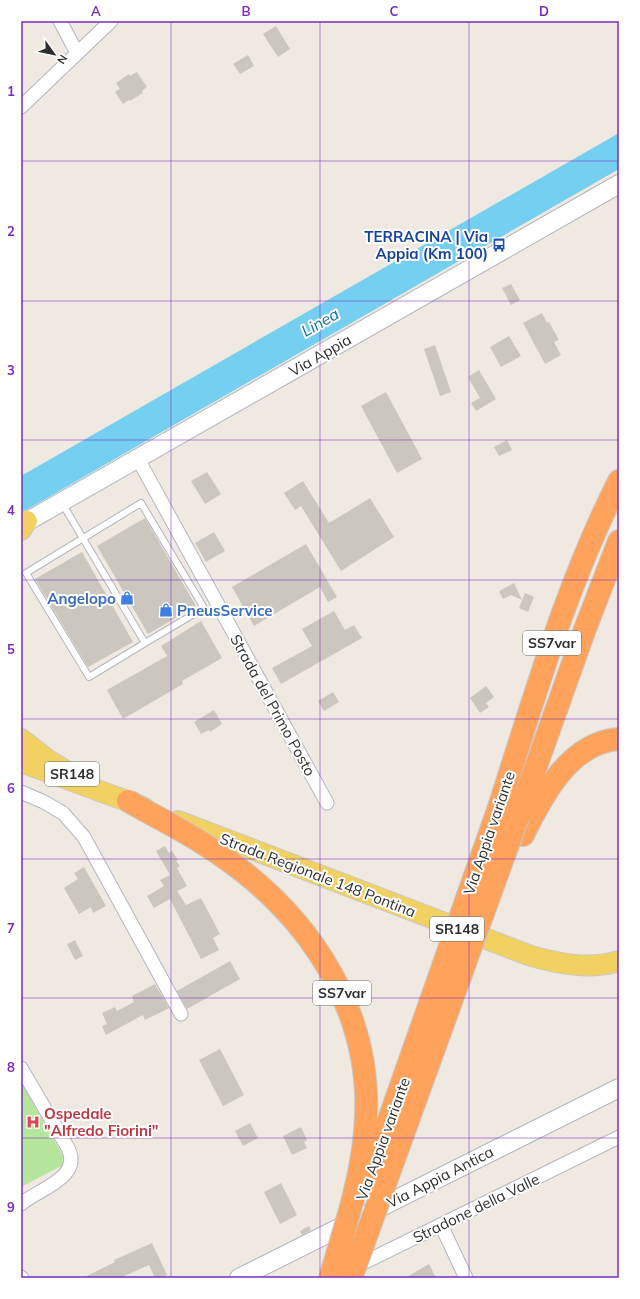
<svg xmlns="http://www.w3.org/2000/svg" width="640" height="1299" viewBox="0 0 640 1299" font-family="Mulish,sans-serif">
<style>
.green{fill:#b6e59e}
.water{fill:#75cff0}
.building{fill:#cbc7bf}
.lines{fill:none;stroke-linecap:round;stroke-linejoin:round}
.lane-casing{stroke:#b4b7c1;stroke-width:8}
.street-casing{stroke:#b4b7c1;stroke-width:15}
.secondary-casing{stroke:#b4b7c1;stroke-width:20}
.primary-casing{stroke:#c9c9c9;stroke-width:22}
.highway-casing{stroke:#c9c9c9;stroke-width:24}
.lane{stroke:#fff;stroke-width:6}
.street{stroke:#fff;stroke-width:13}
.secondary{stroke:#fff;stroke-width:18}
.primary{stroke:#f2d163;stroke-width:20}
.highway{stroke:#ffa35c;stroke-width:22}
.highway-bridge-casing{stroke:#c9c9c9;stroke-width:24;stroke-linecap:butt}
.highway-bridge{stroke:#ffa35c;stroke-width:22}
.grid{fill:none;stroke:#7b2cbf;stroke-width:1;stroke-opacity:0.55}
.labels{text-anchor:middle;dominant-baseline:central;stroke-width:4;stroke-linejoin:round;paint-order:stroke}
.shield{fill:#fff;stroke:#6d6d6d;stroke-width:1}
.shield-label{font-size:14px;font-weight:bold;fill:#2e2e2e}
.transit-label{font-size:15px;font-weight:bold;fill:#164399;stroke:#fff;text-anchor:end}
.street-label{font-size:15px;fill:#2e2e2e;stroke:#fff}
.shop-label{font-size:15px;font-weight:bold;fill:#366cbe;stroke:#fff;text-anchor:end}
.health-label{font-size:15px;font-weight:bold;fill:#be3a42;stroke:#fff;text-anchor:start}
.water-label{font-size:16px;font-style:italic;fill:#0d6fa3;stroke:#fff}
.neatline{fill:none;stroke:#7b2cbf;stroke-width:1.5}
.grid-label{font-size:13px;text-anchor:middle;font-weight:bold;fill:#7b2cbf}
</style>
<rect width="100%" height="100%" fill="#efe9e1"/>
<path class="green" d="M21,1082l46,81 -46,24z"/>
<path class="water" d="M619,133v36l-598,344v-37z"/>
<g class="building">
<path d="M276,26l14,23 -12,8 -15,-23z"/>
<path d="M248,55l6,11 -14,8 -7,-10z"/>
<path d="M137,72l10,15 -5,4 1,2 -13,8 -1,-1 -6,4 -8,-12 5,-3 -4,-6 13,-9 1,2z"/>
<path d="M511,284l9,16 -9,5 -9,-17z"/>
<path d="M542,313l5,10 2,-1 10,18 -5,2 7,13 -16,9 -22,-41z"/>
<path d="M509,336l12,20 -20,11 -11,-20z"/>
<path d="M435,345l16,47 -11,4 -16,-47z"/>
<path d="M479,370l17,29 -20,12 -5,-8 9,-5 -12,-21z"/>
<path d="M386,392l36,67 -25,14 -36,-67z"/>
<path d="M507,440l5,10 -13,6 -5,-9z"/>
<path d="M207,472l14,22 -16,10 -14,-23z"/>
<path d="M303,481l26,42 41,-25 24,39 -53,34 -40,-65 -6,4 -11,-17z"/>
<path d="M145,518l51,88 -48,28 -51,-88z"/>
<path d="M214,532l11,19 -19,11 -11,-19z"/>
<path d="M306,544l31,53 -9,5 -8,-15 -66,39 -22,-39z"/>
<path d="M82,552l51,90 -45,25 -53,-88z"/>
<path d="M514,583l8,17 -11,-5 -8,4 -4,-8z"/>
<path d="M525,593l9,4 -6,15 -9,-4z"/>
<path d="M334,611l11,19 9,-5 8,13 -81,46 -9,-16 40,-22 -10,-17z"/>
<path d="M201,621l21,37 -40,23 1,3 -60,35 -16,-29 60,-34 -6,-10z"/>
<path d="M486,686l8,11 -8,6 3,4 -9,6 -10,-15z"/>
<path d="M333,692l6,10 -15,9 -6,-10z"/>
<path d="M214,710l8,14 -12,8 -1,-2 -8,4 -7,-12z"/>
<path d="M165,846l4,7 3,-2 6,9 -2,1 4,5 -3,2 10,18 -10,5 9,14 15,-7 19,36 -7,4 6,12 -18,9 -31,-60 -16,9 -7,-12 17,-10 -4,-6 10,-5 -14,-24z"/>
<path d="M84,867l22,39 -13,7 -2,-6 -12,7 -15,-26 14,-9 -4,-6z"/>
<path d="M75,940l8,16 -8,4 -8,-16z"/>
<path d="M230,961l10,18 -53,30 -10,-18z"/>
<path d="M155,984l14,24 -24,12 -2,-5 -37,20 -4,-9 5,-2 -5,-11 13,-6 2,4 17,-9 -2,-6z"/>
<path d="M220,1049l24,46 -21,11 -24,-46z"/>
<path d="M250,1123l8,15 -15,8 -8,-15z"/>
<path d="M301,1127l6,13 -3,2 3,6 -15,7 -9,-19z"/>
<path d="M281,1183l16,32 -17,9 -16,-32z"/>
<path d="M309,1226l2,4 -9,5 -2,-4z"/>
<path d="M152,1243l15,32 -8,3h-4l-6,-13 -29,13h-37l32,-16 -1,-2z"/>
<path d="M429,1264l7,14h-31z"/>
</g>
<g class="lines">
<g class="lane-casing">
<path id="lane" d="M62,503l83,140 59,-35 -63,-105 -115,70 63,104 56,-34"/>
</g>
<g class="street-casing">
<g id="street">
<path d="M60,21l17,32"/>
<path d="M21,107l90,-86"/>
<path d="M138,459l189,344"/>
<path d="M21,792l23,10 19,11 21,24 97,177"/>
<path d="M21,1068l47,80c15,30 -30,41 -47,56"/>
<path d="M441,1225l25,53"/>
<path d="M353,1268l266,-131"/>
<path d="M21,1277l1,1"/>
</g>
</g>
<g class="secondary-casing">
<g id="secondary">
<path d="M21,525l598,-341"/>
<path d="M239,1278l380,-190"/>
</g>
</g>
<g class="primary-casing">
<g id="primary">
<path d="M21,530l6,-9"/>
<path d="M21,739l27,21 15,9"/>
<path d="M21,762l122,45"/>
<path d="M178,821l353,135c29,8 59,14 88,5"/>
</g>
</g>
<g class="highway-casing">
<g id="highway">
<path d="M498,810c36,-111 68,-225 121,-329"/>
<path d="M518,817l67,-188 34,-88"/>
<path d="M523,835c19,-39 47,-93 96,-96"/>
</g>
</g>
<use href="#lane" class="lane"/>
<use href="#street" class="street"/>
<use href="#secondary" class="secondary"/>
<use href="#primary" class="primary"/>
<use href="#highway" class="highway"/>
<g class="highway-bridge-casing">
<g id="highway-bridge">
<path d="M128,801c30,17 63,33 91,53 93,63 157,162 146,277 -4,50 -21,99 -35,147"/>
<path d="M368,1179l130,-369"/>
<path d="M351,1278l167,-461"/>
</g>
</g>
<use href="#highway-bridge" class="highway-bridge"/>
</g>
<path class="grid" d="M171,21v1257M320,21v1257M469,21v1257M21,161h598M21,301h598M21,440h598M21,580h598M21,719h598M21,859h598M21,998h598M21,1138h598"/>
<defs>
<g id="bus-bare" transform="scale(1.08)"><path d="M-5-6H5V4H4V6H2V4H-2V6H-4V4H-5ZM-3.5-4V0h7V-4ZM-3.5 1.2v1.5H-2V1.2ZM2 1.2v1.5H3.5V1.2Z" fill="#1a4fb4" stroke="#fff" stroke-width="2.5" paint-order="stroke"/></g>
<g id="shop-bare" transform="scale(1.08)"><path d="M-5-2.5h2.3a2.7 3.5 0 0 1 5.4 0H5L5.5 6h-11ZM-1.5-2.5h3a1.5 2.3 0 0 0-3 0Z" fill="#3f7fe0" stroke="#fff" stroke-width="2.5" paint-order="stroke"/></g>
<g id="hospital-bare" transform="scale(1.08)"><path d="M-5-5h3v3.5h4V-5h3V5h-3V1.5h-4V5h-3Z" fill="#e0444e" stroke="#fff" stroke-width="2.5" paint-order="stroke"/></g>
</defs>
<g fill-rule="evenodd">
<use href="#bus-bare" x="499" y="245"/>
<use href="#shop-bare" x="127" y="598"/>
<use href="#shop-bare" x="166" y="610"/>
<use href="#hospital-bare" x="33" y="1122"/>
</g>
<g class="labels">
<g class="shield">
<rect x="523" y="631" width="58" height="24" rx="3"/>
<rect x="45" y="762" width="54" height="24" rx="3"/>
<rect x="430" y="917" width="54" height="24" rx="3"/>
<rect x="313" y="981" width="58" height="24" rx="3"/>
</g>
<g class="shield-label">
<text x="552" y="643">SS7var</text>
<text x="72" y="774">SR148</text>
<text x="457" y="929">SR148</text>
<text x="342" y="993">SS7var</text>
</g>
<g class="transit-label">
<text x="488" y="236">TERRACINA | Via<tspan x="488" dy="17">Appia (Km 100)</tspan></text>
</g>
<g class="street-label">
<text transform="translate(320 355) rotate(-30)">Via Appia</text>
<text transform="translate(273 705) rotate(61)">Strada del Primo Posto</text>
<text transform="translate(489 833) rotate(-71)">Via Appia variante</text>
<text transform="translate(318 875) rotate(21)">Strada Regionale 148 Pontina</text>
<text transform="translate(383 1139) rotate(-70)">Via Appia variante</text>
<text transform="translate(440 1177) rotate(-27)">Via Appia Antica</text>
<text transform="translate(476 1208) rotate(-26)">Stradone della Valle</text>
</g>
<g class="shop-label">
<text x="116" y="598">Angelopo</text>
<text x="177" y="610" text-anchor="start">PneusService</text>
</g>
<g class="health-label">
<text x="44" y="1113">Ospedale<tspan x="44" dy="17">"Alfredo Fiorini"</tspan></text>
</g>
<g class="water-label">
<text transform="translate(320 322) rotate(-30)">Linea</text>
</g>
</g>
<rect width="640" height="1299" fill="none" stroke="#ffffff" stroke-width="44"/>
<g transform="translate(54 54) rotate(123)" stroke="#ffffff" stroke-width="3" paint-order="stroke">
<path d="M0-3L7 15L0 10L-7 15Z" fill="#2e2e2e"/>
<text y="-6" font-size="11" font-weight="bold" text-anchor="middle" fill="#2e2e2e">N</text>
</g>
<rect x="22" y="22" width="596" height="1255" class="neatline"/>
<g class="grid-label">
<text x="96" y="16">A</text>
<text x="246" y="16">B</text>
<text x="394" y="16">C</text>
<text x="544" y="16">D</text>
<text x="11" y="96">1</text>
<text x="11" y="236">2</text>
<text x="11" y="375">3</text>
<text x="11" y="515">4</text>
<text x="11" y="654">5</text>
<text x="11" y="793">6</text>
<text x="11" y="933">7</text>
<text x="11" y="1072">8</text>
<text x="11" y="1212">9</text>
</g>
</svg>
